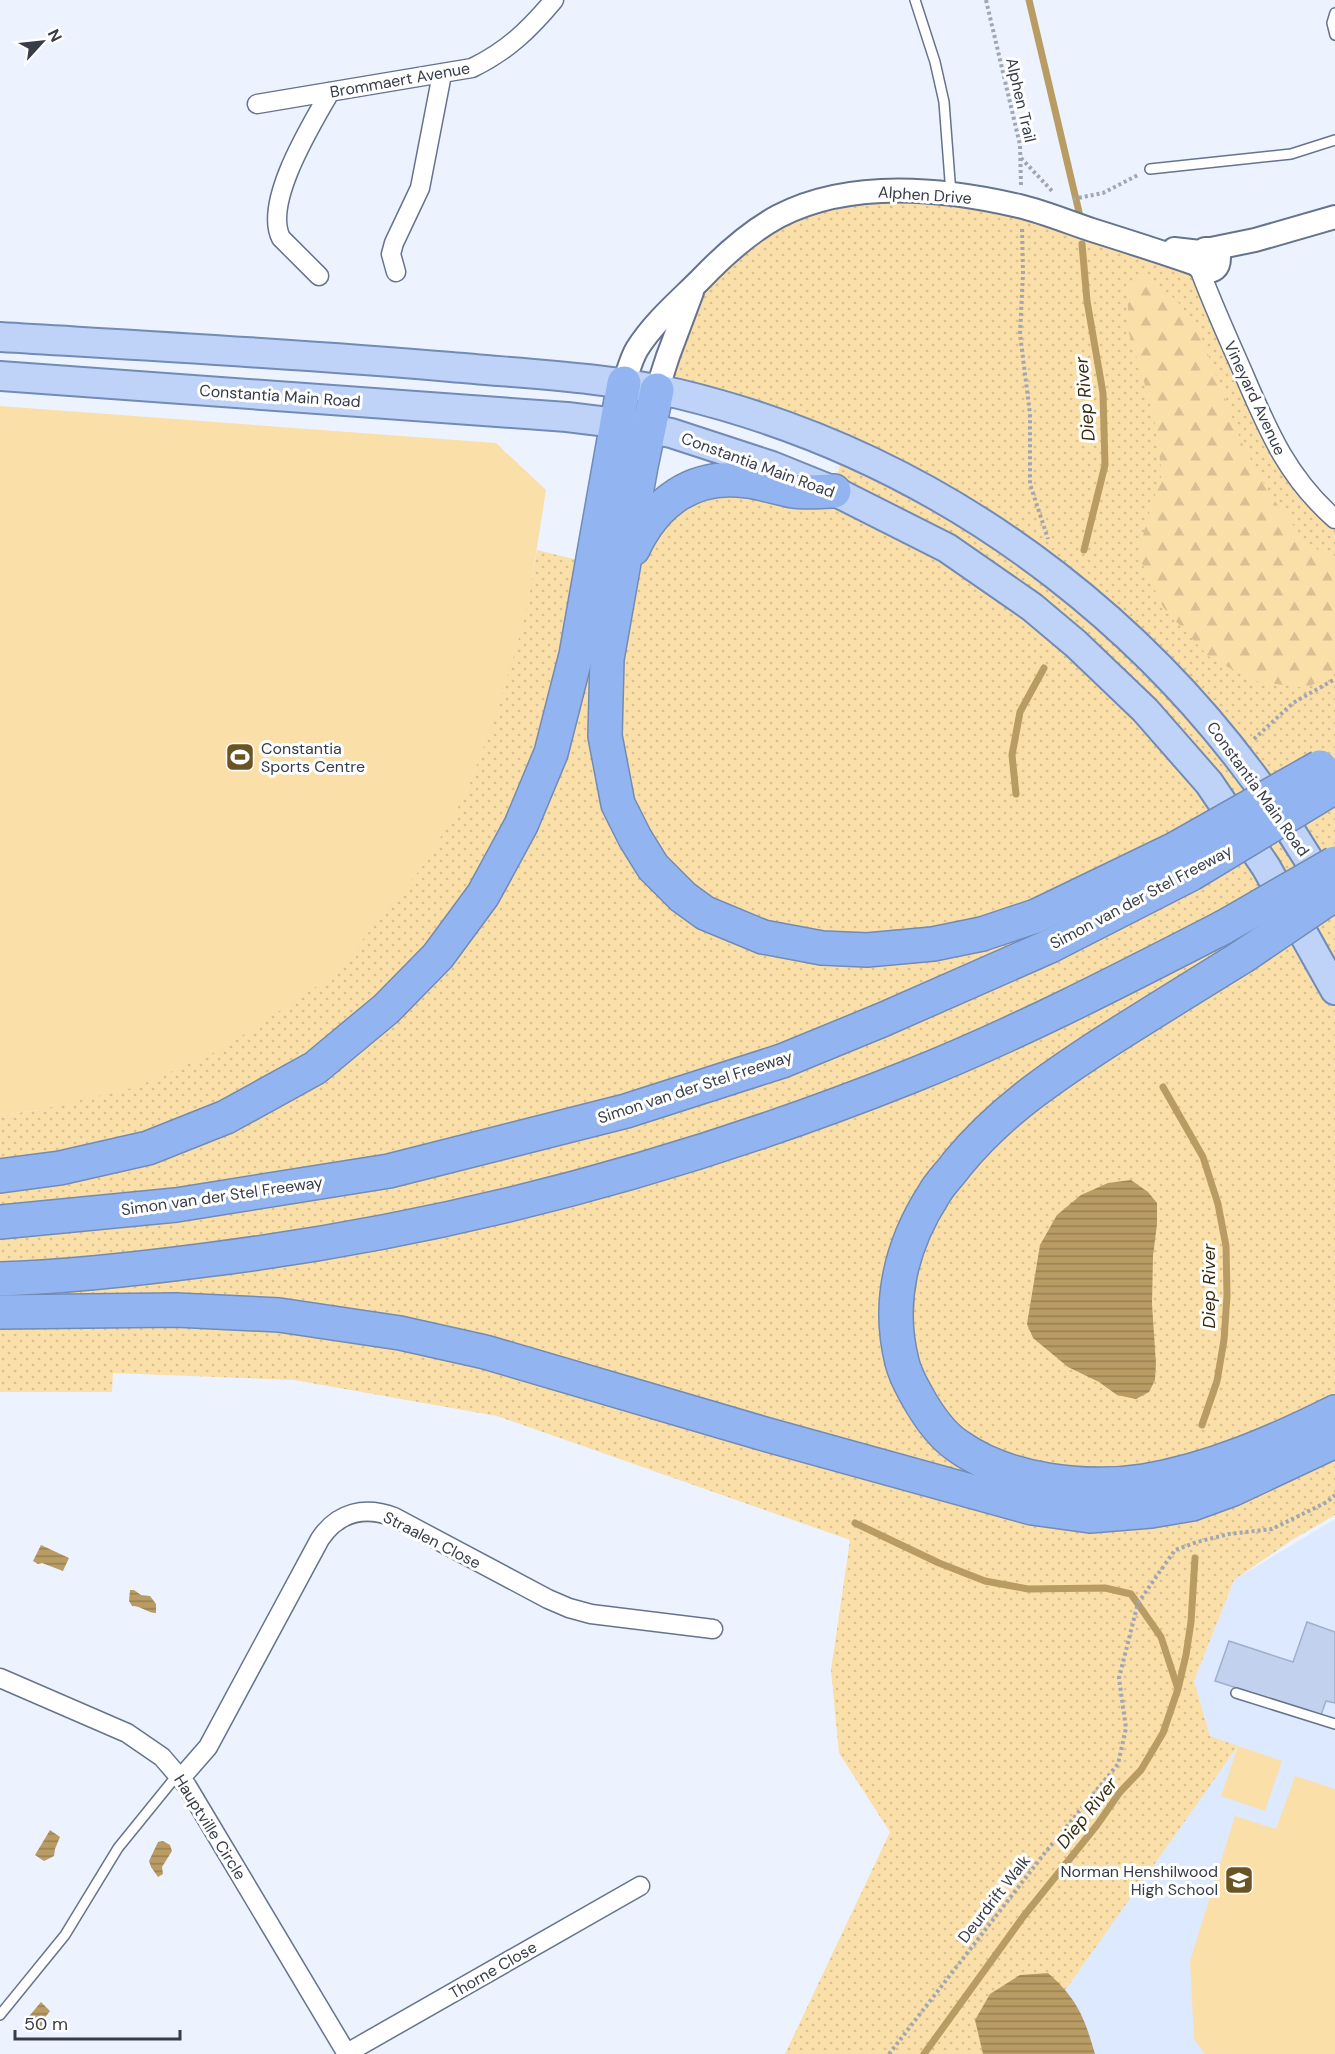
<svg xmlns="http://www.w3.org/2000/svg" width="1335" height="2054" viewBox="0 0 1335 2054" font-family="'DM Sans',sans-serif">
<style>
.built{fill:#dde9ff}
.grass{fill:url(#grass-dots)}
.forest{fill:url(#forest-firs)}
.garden{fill:#fbdfa9}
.water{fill:url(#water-rules)}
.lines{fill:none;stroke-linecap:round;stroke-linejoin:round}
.stream{stroke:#b99c63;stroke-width:7}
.building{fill:#c1d1ee;stroke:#a0afcb;stroke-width:1.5}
.service-casing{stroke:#65738d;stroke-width:12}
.minor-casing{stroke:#65738d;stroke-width:21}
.tertiary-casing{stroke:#65738d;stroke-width:26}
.primary-casing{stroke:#728bb6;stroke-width:32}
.motorway-casing{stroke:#728bb6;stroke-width:36}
.path{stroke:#a0a6b2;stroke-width:4;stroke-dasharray:3 3;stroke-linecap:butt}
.service{stroke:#fff;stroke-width:9}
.minor{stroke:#fff;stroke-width:18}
.tertiary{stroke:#fff;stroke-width:22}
.primary{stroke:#bed3f7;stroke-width:28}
.motorway{stroke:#92b5f2;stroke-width:33}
.motorway-bridge-casing{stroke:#728bb6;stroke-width:36;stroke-linecap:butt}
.motorway-bridge{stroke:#92b5f2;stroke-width:33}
.labels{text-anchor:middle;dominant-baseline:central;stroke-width:6;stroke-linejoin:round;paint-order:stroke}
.street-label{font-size:16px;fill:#363c48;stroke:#fff}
.poi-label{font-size:16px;fill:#363c48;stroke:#fff;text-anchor:start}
.water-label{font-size:18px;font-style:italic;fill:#372a0f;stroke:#fff}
</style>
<defs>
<pattern id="grass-dots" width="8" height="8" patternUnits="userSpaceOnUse" patternTransform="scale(1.5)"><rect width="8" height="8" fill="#fbdfa9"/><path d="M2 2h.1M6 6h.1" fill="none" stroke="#d8c093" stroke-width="1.8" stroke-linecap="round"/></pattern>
<pattern id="forest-firs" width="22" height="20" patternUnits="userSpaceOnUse" patternTransform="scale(1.5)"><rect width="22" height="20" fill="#fbdfa9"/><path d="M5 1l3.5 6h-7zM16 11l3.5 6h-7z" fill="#d8c093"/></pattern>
<pattern id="water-rules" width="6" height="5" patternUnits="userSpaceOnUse" patternTransform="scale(1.5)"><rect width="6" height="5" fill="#b99c63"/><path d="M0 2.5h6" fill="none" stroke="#978054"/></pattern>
</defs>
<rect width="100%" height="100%" fill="#ecf3fe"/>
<path class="built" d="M1335,1519v535h-324l227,-307 -28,-11 -16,-55 40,-101z"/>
<path class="grass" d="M951,194l245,70 70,160 69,95v996l-43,25 -58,40 -40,101 16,55 28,10 -172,243 -55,65h-226l105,-222 -51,-79 -8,-83 19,-130 -353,-124 -203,-36 -181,-7 -1,19h-112v-277l39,-5 427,-317c30,-80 57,-159 71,-243l86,21 48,-73 163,-7 9,-41 -186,-60 38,-105 112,-81z"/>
<path class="forest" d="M1145,273l33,29 23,34 40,105 29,54 37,48 28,17v111l-28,17 -54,-7 -45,-25 -45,-49 -24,-50 6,-31 17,-52 -9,-63 -24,-78 -2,-47z"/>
<g class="garden">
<path d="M0,406l496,37 50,47 -17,108 -13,51 -23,73 -27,71 -39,68 -93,114 -114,75 -84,37 -97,23 -39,5z"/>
<path d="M1238,1746l44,15 -17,50 -44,-15z"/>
<path d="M1295,1776l40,13v265h-130l-11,-15 -4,-78 45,-145 41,13z"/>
</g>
<g class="water">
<path d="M1131,1180l17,12 9,11v21l-4,32 -1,48 4,60 -1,16 -6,12 -13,7 -19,-4 -18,-13 -31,-15 -35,-29 -6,-14 13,-79 17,-30 24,-20 27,-12z"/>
<path d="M41,1545l28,13 -6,13 -21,-8 -4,1 -5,-3z"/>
<path d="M130,1590h4l7,5 9,1 6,8v9c-8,0 -15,-7 -24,-7l-3,-5z"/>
<path d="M50,1830l10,7 -5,12 -1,7 -10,5 -9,-6z"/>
<path d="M163,1841l7,4 2,6 -10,16 1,7 -5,3 -7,-10 -2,-6 9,-19z"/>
<path d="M1048,1973c30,27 36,44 47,81h-112l-8,-34 15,-26 30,-19z"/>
<path d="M41,2002l9,9 -7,9 -2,9 -3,2 -13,-10z"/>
</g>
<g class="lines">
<g class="stream">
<path d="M1029,0l50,212"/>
<path d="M1082,244l5,57 16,92 2,72 -21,85"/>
<path d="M1016,794l-4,-39 8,-43 24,-44"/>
<path d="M1163,1087l40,70 15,47 8,42 1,50 -3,44 -7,41 -15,44"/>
<path d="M855,1523l84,40 46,18 43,8 77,-1 26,6 30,43 16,49"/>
<path d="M924,2054l99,-137 74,-92 23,-33 21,-22 22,-37 15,-44 8,-34 5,-33 4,-64"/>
</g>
</g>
<path class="building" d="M1307,1622l28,10v71l-9,-2 -5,14 -106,-34 14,-40 64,21z"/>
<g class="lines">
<g class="service-casing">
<g id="service">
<path d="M915,0l20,62 9,40 7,92"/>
<path d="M1335,13l-3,10 3,12"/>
<path d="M1150,169l141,-15 44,-14"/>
<path d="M1236,1693l99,31"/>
<path d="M0,2015l65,-80 53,-87 60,-74"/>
</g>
</g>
<g class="minor-casing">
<g id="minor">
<path d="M257,104l215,-36c35,-17 57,-38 82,-68"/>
<path d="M1199,268c13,35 28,68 43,102 25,58 44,106 93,149"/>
<path d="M396,272l-5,-18 3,-11 26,-55 22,-114"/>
<path d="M319,276l-38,-38c-18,-36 31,-114 49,-146"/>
<path d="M0,1678l127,55 35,24 25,29 160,268"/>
<path d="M181,1778l27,-31 112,-208c18,-27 45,-33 74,-22l154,82 21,9 22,6 122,15"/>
<path d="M347,2053l293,-167"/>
</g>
</g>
<g class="tertiary-casing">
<g id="tertiary">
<path d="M1174,249l26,3 5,-3h6l44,-9 80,-23"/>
<path d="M1200,252l-4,5v7l8,7c10,1 15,-3 15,-13l-8,-9"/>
<path d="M624,383c4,-11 7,-24 13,-34 17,-27 42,-48 64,-70 23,-24 48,-47 78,-63 72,-37 163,-28 240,-10 25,6 49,16 73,24 35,11 70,22 104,34"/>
<path d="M657,390l11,-34 24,-64"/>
</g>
</g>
<g class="primary-casing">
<g id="primary">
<path d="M0,337c150,9 301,17 451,30 76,7 154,10 228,27 278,67 510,250 649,499"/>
<path d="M0,376l567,41 49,6 55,10 101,33 62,25 113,57 85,59 44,37 69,66 64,73 57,84 69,123"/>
</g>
</g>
<g class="motorway-casing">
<g id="motorway">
<path d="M657,390l-16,76 -34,193 -2,77 13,68 17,34 18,29 30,30 22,16 58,24 59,11 45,2 66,-6 49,-10 54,-18 139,-67"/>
<path d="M633,549c22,-47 60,-76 114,-68 16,2 30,7 46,10 13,2 28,0 41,0"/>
<path d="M1242,957c-47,29 -94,58 -141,88 -55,36 -102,68 -144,119 -7,10 -17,19 -23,30 -33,51 -47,109 -32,168 3,13 9,23 15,34 10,18 23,38 41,50 49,35 126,44 186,35 66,-11 131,-39 191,-69"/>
<path d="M0,1176l60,-8 88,-20 78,-31 89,-49 71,-59 52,-53 45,-61 38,-70 30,-72 25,-98 48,-272"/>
<path d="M0,1222l176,-17 213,-34 237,-60 156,-50 100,-41 168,-74 141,-72"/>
<path d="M0,1279c69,-2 137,-10 206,-19 241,-30 477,-93 703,-183 108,-43 212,-97 315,-150"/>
<path d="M0,1312l176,-2 103,5 121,18 85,19 276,81 271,75 58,8 61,-5 41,-7 41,-15 102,-48"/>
</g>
</g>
<g class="path">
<path d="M986,0l34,145 1,40"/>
<path d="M1021,158l32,34"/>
<path d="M1073,199l30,-6 35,-18"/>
<path d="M1022,229l1,44 -3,61 10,80v70l18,55"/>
<path d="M1254,739l39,-36 42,-24"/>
<path d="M889,2054l155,-200 74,-90 8,-36 -7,-50 19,-75 37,-53 22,-8 32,-8 43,-5 55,-27 8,-7"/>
</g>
<use href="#service" class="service"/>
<use href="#minor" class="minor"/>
<use href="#tertiary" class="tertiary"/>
<use href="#primary" class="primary"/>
<use href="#motorway" class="motorway"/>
<g class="motorway-bridge-casing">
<g id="motorway-bridge">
<path d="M1175,849l145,-82"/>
<path d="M1191,874l142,-86"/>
<path d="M1224,927l111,-64"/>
<path d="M1242,957l93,-63"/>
</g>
</g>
<use href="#motorway-bridge" class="motorway-bridge"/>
</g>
<defs>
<g id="stadium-square" transform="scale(1.5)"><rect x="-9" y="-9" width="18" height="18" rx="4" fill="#6a5423" stroke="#fff"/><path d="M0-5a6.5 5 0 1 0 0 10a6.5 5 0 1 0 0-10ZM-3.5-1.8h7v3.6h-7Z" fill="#fff"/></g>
<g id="school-square" transform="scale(1.5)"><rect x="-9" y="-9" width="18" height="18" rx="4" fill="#6a5423" stroke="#fff"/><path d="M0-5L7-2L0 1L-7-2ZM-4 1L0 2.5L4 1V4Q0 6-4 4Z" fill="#fff"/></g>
</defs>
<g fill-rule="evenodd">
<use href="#stadium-square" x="240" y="757"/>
<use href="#school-square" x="1239" y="1880"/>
</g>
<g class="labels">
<g class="street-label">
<text transform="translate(400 80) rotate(-10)">Brommaert Avenue</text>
<text transform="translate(1021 100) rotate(77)">Alphen Trail</text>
<text transform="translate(925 195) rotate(4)">Alphen Drive</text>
<text transform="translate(280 396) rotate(4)">Constantia Main Road</text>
<text transform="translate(1255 398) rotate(65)">Vineyard Avenue</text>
<text transform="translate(758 465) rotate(20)">Constantia Main Road</text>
<text transform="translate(1258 789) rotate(54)">Constantia Main Road</text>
<text transform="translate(1141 897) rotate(-28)">Simon van der Stel Freeway</text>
<text transform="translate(695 1087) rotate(-18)">Simon van der Stel Freeway</text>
<text transform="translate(222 1196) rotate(-8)">Simon van der Stel Freeway</text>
<text transform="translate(432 1540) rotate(27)">Straalen Close</text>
<text transform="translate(210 1827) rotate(58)">Hauptville Circle</text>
<text transform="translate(994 1899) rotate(-52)">Deurdrift Walk</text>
<text transform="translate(493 1970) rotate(-30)">Thorne Close</text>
</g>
<g class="poi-label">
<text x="261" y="748">Constantia<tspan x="261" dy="18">Sports Centre</tspan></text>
<text x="1218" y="1871" text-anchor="end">Norman Henshilwood<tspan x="1218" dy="18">High School</tspan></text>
</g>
<g class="water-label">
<text transform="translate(1085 399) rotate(-95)">Diep River</text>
<text transform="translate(1209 1286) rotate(-90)">Diep River</text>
<text transform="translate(1087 1813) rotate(-51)">Diep River</text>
</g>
</g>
<g transform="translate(42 42) rotate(63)" stroke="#ffffff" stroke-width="4.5" paint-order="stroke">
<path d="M0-4.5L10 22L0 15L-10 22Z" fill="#363c48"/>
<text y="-9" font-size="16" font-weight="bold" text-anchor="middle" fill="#363c48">N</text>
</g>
<path d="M15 2030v9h165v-9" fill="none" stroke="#363c48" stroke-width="3"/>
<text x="24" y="2030" font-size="18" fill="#363c48" stroke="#ffffff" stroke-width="4.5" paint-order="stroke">50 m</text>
</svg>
